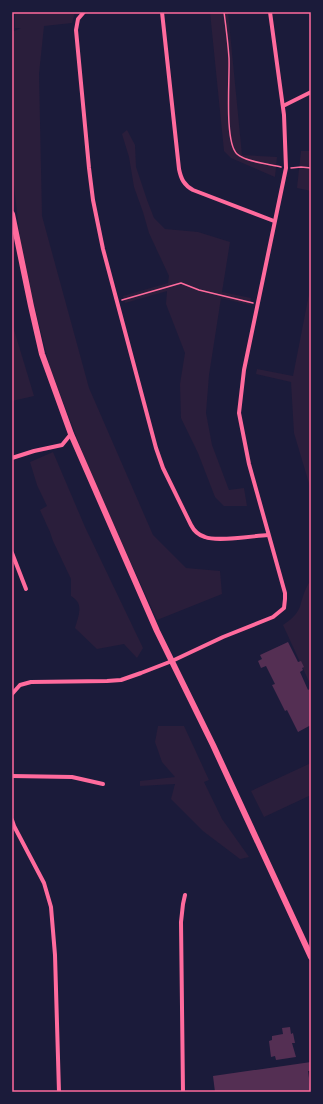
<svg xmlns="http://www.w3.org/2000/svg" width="323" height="1104" viewBox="0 0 323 1104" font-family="'Crimson Pro',serif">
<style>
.green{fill:#2a1e3b}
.building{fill:#542f53}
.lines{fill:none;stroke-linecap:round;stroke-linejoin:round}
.path{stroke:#ff6b9d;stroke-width:1.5}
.minor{stroke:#ff6b9d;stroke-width:4}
.secondary{stroke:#ff6b9d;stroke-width:6}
.neatline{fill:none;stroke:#ff6b9d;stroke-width:1.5}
</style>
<rect width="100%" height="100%" fill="#1b1b3a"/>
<g class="green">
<path d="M15,12h60l-3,11 -28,3 -5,48 3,142 47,172 64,147 33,33 34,3 2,23 -65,26 -65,-143 -42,-109 -28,-111 -10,-89v-136l9,-4h-6z"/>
<path d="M210,12h18l14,143 35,2 -2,20 -44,-19 -7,-7z"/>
<path d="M127,130l8,15 1,22 11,33 7,18 11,11 33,3 32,10 -8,50 29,6 -1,7 -29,-7 -12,77 -3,38 6,32 17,45 15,-2 3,18h-23l-9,-9 -17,-44 -17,-35 -1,-34 5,-31 -19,-49 1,-13 -42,12 -2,-7 45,-13 1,-7 -20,-43 -6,-21 -9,-25 -5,-30 -7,-23z"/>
<path d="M301,151h10v40l-14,-3z"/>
<path d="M311,284v206l-17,-57 -3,-51 -35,-8 1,-5 36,7z"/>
<path d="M12,323l22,73 -22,5z"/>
<path d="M53,452l32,75 58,121 -6,10 -13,-14 -27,5 -22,-21c3,-12 10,-24 -4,-32v-17l-18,-38 -3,-9 -10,-22 7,-4 -10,-21 -7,-23z"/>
<path d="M309,583h2v103l-28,-61c23,-15 14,-22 26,-42z"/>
<path d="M158,726h26l25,54 -5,2 18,37 27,38 -9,2 -37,-28 -32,-32 4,-15 -35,2v-5l35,-4 -13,-15 -7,-20z"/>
<path d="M311,763v32l-47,22 -13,-26z"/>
</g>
<g class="building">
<path d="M288,642l10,20 3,-1 3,6 -2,1 1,2 -3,2 8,18 3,-2v37l-13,7 -11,-22 -2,1 -13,-26 3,-1 -9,-18 -5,2 -3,-7 4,-2 -2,-4z"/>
<path d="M290,1027l1,7 2,-1 2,10h-3l4,14 -20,3 -1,-4 -4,1 -2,-16 3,-1v-4l11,-2 -1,-6z"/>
<path d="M311,1062v9h-3l3,21h-96l-2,-16z"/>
</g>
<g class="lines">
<g class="path">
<path d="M224,12c2,15 4,30 5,46 1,19 -5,84 8,96 9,8 32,10 44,13"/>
<path d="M291,168l10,-1 10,1"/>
<path d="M122,300l59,-17 18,7 54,13"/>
</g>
<g class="minor">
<path d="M84,12l-6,7 -2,11 13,138 4,32 10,49 53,199 7,20 28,57c3,6 7,10 14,12 12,5 48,-1 63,-2"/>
<path d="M162,12l17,157c2,10 5,16 14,21l81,31"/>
<path d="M283,106l28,-14"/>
<path d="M12,458l22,-7 28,-6 9,-11"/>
<path d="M12,553l14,36"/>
<path d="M12,694l8,-9 11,-3 76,-1 14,-1 20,-7 31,-12 51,-24 50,-20 11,-9 1,-9v-6l-36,-129 -10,-51 5,-43 42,-202 -2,-53 -14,-103"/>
<path d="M12,776l60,1 31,7"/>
<path d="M12,820l2,6 30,57 7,24 4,48 4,137"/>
<path d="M183,1092l-2,-170 2,-18 2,-9"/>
</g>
<path class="secondary" d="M12,214l19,92 11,48 29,80 86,197 56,114 98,212"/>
</g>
<rect width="323" height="1104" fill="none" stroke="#1b1b3a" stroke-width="26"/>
<rect x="13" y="13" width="297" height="1078" class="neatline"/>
</svg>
